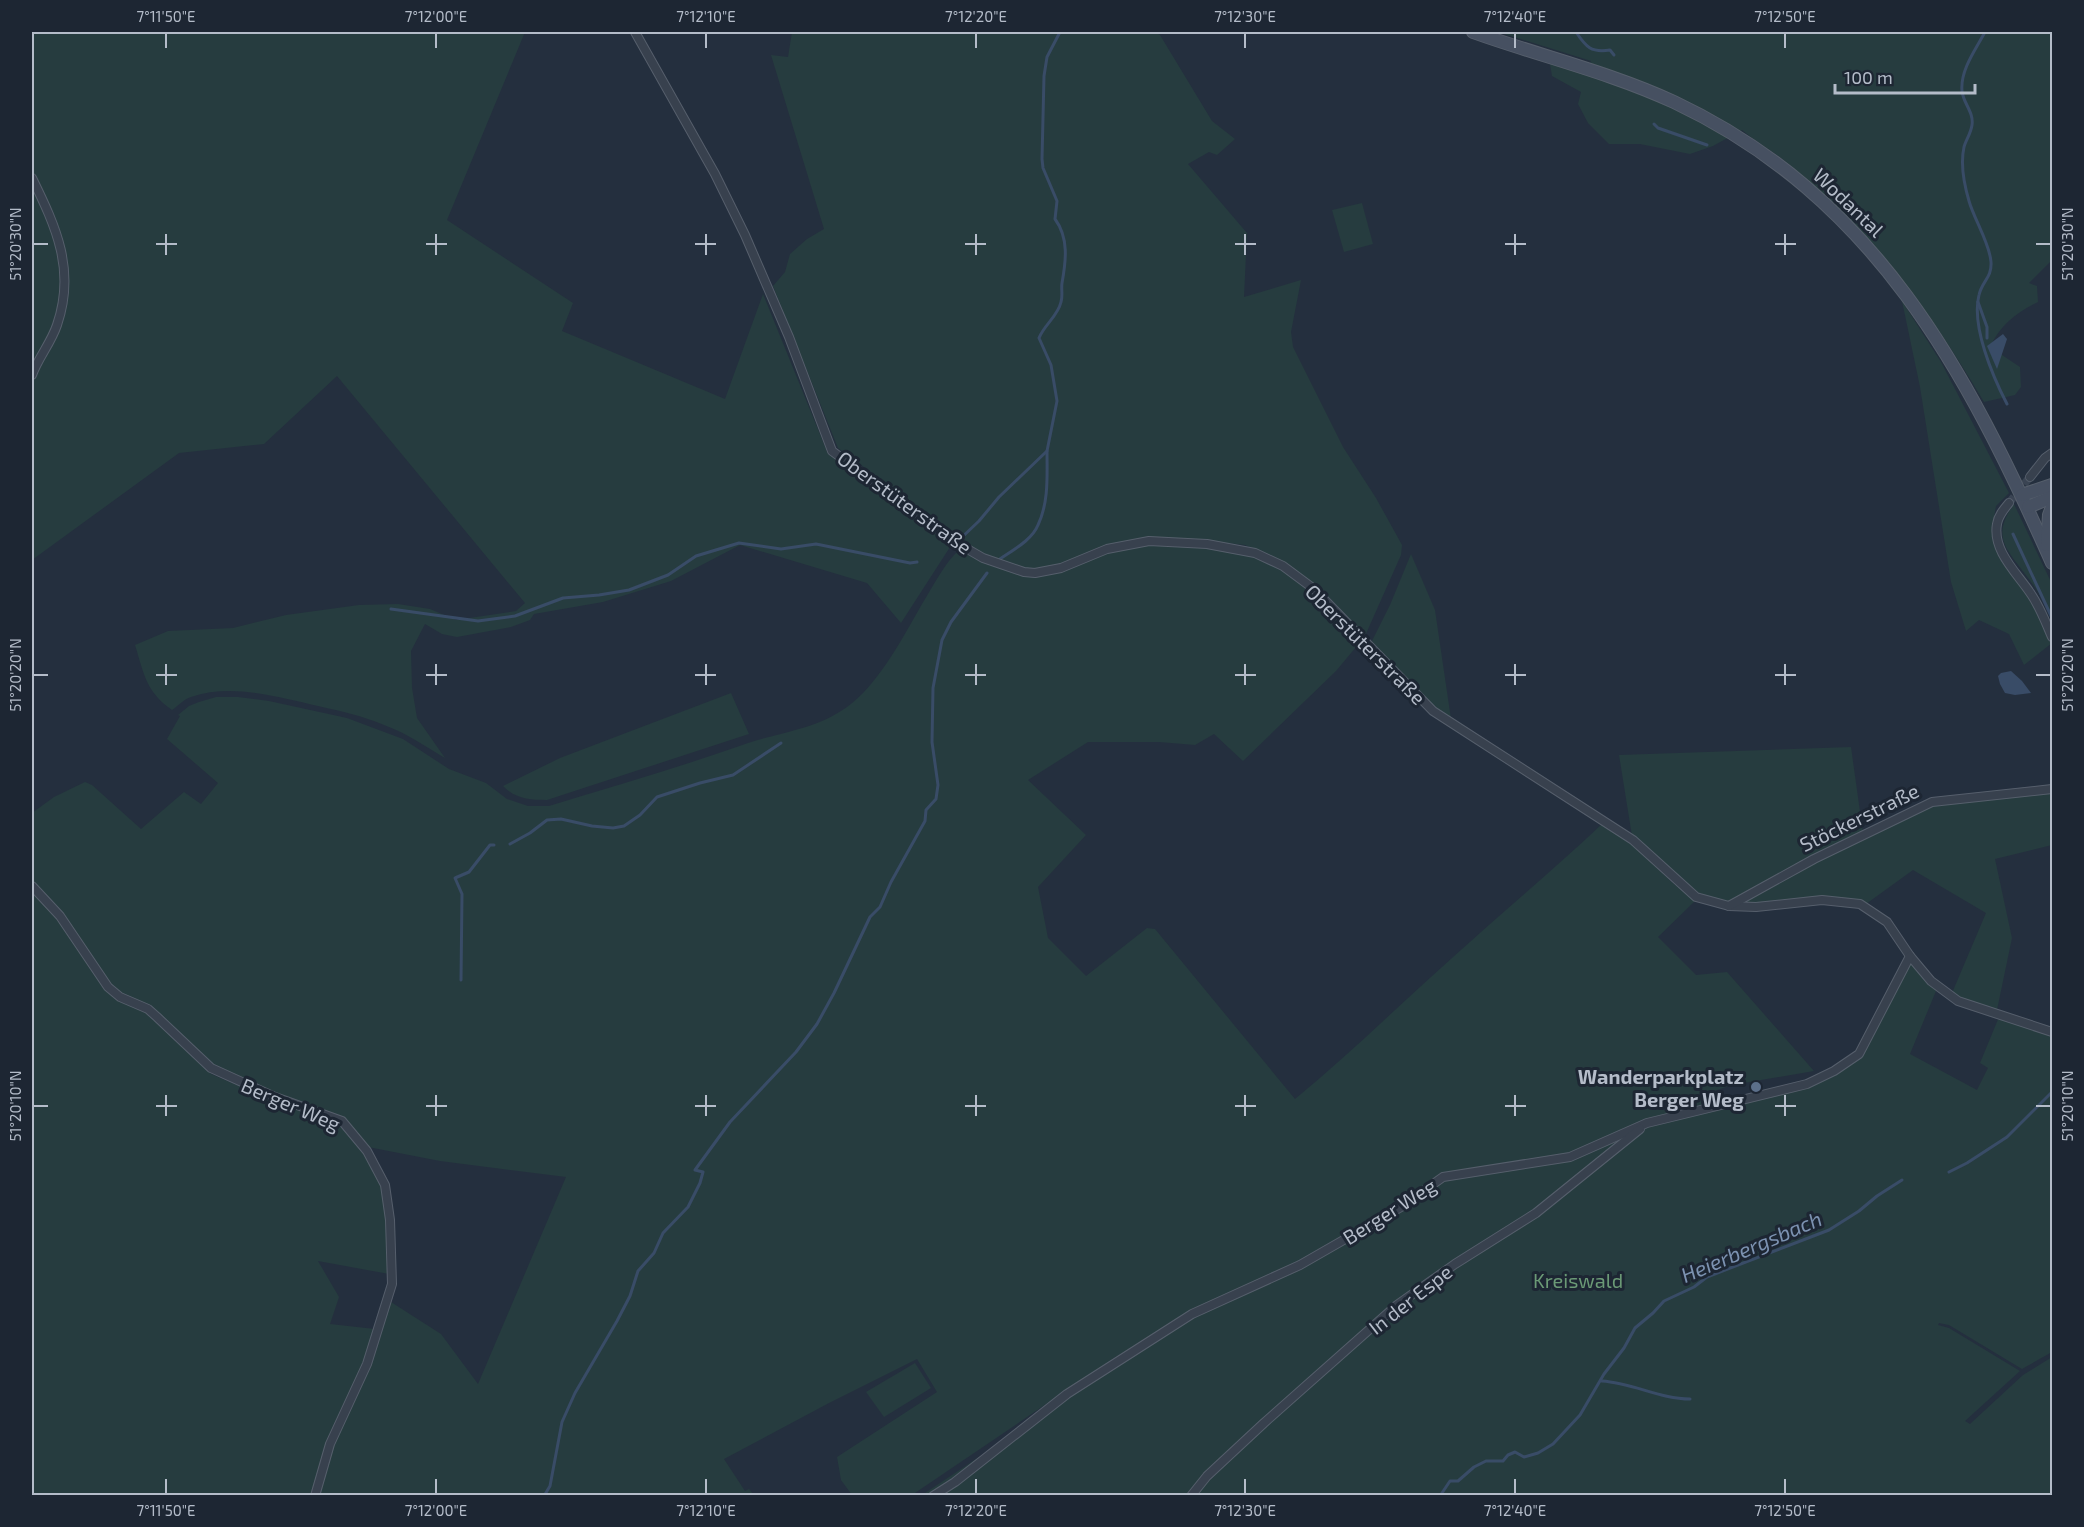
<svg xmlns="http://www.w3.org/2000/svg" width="2084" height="1527" viewBox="0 0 2084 1527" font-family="'Exo 2',sans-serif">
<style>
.green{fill:#263c3f}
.water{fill:#394c67}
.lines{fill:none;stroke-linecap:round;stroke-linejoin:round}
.stream{stroke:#394c67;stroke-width:3}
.street-tunnel{stroke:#3a4453;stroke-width:8;stroke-dasharray:8 4;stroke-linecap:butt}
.street-casing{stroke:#565f6c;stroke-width:10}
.secondary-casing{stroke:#565f6c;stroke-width:14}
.street{stroke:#38414e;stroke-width:8}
.secondary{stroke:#465061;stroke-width:12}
.ticks{fill:none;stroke:#b4bcc9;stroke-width:2}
.service-dot{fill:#5c6f8a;stroke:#1d2633;stroke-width:2}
.labels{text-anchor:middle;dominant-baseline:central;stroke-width:6;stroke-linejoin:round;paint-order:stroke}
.street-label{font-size:20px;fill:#b4bcc9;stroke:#1d2633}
.poi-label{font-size:20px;font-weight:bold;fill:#b4bcc9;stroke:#1d2633;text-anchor:end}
.park-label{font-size:20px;fill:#6b9a76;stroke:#1d2633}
.water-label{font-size:21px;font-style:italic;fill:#7c92b1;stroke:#1d2633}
.neatline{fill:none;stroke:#b4bcc9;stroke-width:2}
.ticks-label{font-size:15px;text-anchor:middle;fill:#b4bcc9}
</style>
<rect width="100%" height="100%" fill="#242f3e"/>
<g class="green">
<path d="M32,32h493l-78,188 126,83 -11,28 163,68 38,-105 65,160 124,90 -51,79 -34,-40 -127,-38 -69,36 -68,21 -69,12 -4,6 -19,7 -54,10 -15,-3 -17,-10 -14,27 1,37 5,30 28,40c-20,-12 -39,-25 -61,-33 -21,-9 -44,-14 -66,-19 -41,-9 -86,-23 -127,-9 -7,2 -13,9 -19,13 -26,-18 -28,-36 -37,-65l33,-14 65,-3 53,-13 73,-10 39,-1 32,5 26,11 60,-9 9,-8 -188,-227 -73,68 -85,9 -147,107z"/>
<path d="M792,32h364l4,3 52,86 23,18 -18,16 -8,-3 -21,12 59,69 -3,64 57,-17 -10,52 2,15 50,100 33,51 26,47 -1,10 -36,81 -39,-42 -44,-33 -37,-16 -55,-6 -49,-1 -32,7 -51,20 -24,5 -24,-5 -39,-16 -36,-30 -97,-71 -65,-162 12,-14 5,-18 17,-15 17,-10 -53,-174 17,2z"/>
<path d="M1498,32h554v228l-23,23 8,3 1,16c-21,10 -38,23 -48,45l30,20 1,20 -6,8 -31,7c-53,-90 -114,-169 -194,-237 -15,-13 -33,-22 -48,-35l-29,16 -23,8 -50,-10h-31l-21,-21 -10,-19 3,-12 -29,-16 -2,-12 36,9 5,-12z"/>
<path d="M1362,203l11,41 -29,8 -12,-42z"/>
<path d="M1902,301l39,61 68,131 -13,13 -4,23 3,18 7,14 21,26 14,24 15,32 -28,22 -15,-31 -30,-14 -13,11 -15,-49 -31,-195z"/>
<path d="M2014,504l38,80v34c-7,-16 -16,-30 -27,-44 -19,-26 -34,-38 -11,-70z"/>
<path d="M1144,545c47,0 103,0 143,27 27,19 47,44 69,67v8l-20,24 -93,90 -29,-27 -19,11 -36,-3h-71l-60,38 58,55 -48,52 10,51 38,38 61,-48 8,1 140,170c55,-45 104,-94 157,-141 50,-45 101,-88 150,-134l27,18 46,43 21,15 -38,37 38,38 31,-3 87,99 -82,14 -30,10 8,11 99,-21 52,-29 49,-94 26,29 -26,63 67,36 11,-22 -8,-5 19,-46 53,19v316l-30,17 -73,-44 -10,-2 -1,2 11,3 71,43 -55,50 5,3 53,-49 29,-18v138h-1130l198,-132 -3,-7 -205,139h-60l-11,-15 -4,-23 100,-65 -20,-33 -88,44 -105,56 21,32 4,-2 5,6h-435l13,-50 59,-143 50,32 37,50 88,-207 -126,-16 -72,-14 -24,-27 -68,-25 -61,-26 -35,-33 -69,-50 -79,-102v-71l22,-16 31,-15 7,3 49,44 43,-37 17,12 17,-21 -51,-44 13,-23 -2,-1 11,-9 10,-4 17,-5h22l31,4 78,17 56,21 46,30 37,14 21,16 21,7h21c51,-16 102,-30 152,-47 16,-5 32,-11 47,-16 44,-14 81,-15 115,-50 27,-28 45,-66 65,-99 9,-15 18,-32 31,-44l26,14 40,11 97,-27z"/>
<path d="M1411,554l24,56 16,109 -17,-11 -62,-67 18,-36z"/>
<path d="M731,693l18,41 -202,66c-17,0 -32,-1 -44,-14l57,-28z"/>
<path d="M1851,747l12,86 -134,70 -30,-10 -67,-57 -13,-81z"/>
<path d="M2052,791v54l-57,14 17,79 -15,72 -36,-11 -9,-6 34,-80 -73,-43 -47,34 -6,-3 -122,3 78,-42 116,-58z"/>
<path d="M32,889l25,28 49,72 41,22 64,63 44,19 84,31c52,43 47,88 50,150l-71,-13 21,36 -9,27 45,5 -11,37 -23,43 -12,31 -15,55h-282z"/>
<path d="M915,1363l16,25 -47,29 -18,-25z"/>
</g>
<g class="water">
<path d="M2003,334l4,5 -10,30 -10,-23z"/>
<path d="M2011,671l11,10 9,12 -16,2 -10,-2 -5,-9 -2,-8 3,-3z"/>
</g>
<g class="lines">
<g class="stream">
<path d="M1576,32c10,15 15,21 34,18l4,5"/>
<path d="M1985,32c-9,17 -25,38 -23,59 1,12 12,21 10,34 -1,8 -6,15 -8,22 -4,18 0,37 5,54 5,18 21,43 22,61 1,16 -9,19 -12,33 -8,31 14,82 28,109"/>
<path d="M1654,124l4,4 49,17"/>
<path d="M1978,302l9,25v11"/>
<path d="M2013,534l39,84"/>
<path d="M958,541l21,-20 20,-24 48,-46 10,-50 -6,-36 -12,-27c5,-13 19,-22 22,-36 2,-6 0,-13 1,-19 4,-22 7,-45 -7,-64l2,-18 -14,-33 -1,-9 2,-83 3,-19 13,-25"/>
<path d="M1000,559c13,-9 32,-19 38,-34 11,-23 9,-50 9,-74"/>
<path d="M391,609l87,12 37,-5 48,-18 36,-3 30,-5 39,-15 28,-19 43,-13 42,6 35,-5 94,19 7,-1"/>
<path d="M510,844l20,-11 17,-13 14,-1 31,7 21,2 11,-2 16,-11 17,-18 43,-14 33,-8 48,-32"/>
<path d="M461,980l1,-86 -7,-16 14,-6 21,-27h4"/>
<path d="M1949,1172l18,-9 40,-26 45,-45"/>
<path d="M1602,1381c31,2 58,18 88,18"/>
<path d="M544,1496l6,-10 12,-64 13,-29 42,-72 13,-25 8,-25 16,-18 9,-20 25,-26 12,-24 3,-11 -8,-2 35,-48 66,-70 21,-28 17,-31 36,-76 10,-10 11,-25 34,-61 1,-11 10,-11 2,-14 -6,-43 1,-54 9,-48 9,-18 36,-49"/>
<path d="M1440,1496l10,-15h8l16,-14 12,-6h17l5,-6 7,-3 9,5 14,-4 15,-9 27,-29 24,-41 20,-26 11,-20 18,-15 11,-12 30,-14 13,-10 122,-47 30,-19 18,-15 25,-16"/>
</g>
<path class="street-tunnel" d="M2009,503l21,-26"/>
<g class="street-casing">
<g id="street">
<path d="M635,32l80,142 30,61 44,102 43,114 125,92 26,15 41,14 11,1 26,-5 46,-19 42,-8 58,3 48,9 28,13 31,23 119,122 200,129 63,57 33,9 27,1 66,-7 38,4 27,18 23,34 21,25 27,20 94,31"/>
<path d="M32,178c24,49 44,92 25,147 -6,18 -19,33 -25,50"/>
<path d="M2030,477l15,-19 7,-5"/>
<path d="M2009,503c-5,6 -11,13 -12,21 -5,27 21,50 34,70 9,13 15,29 21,43"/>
<path d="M32,886l28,30 48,71 12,10 28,12 9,8 54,51 64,29 67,24 25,30 18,34 5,35 2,64 -25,80 -37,80 -15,52"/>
<path d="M1729,906l85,-47 118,-57 120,-13"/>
<path d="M933,1496l22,-14 112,-88 125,-80 108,-49 101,-58 42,-30 127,-20 77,-34 160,-39 27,-13 25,-17 51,-98"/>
<path d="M1191,1496l16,-20 57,-53 133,-118 58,-41 81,-51 104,-84"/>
</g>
</g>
<g class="secondary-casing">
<g id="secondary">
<path d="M1473,32c67,24 136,40 201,70 201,95 292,267 378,461"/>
<path d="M2022,495l30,-10"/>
<path d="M2028,507l24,-10"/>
<path d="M2047,545l2,-30 3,-8"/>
</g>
</g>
<use href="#street" class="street"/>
<use href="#secondary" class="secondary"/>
</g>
<path class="ticks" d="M166,33v15M436,33v15M706,33v15M976,33v15M1245,33v15M1515,33v15M1785,33v15M166,234v21M436,234v21M706,234v21M976,234v21M1245,234v21M1515,234v21M1785,234v21M33,244h15M156,244h21M426,244h21M695,244h21M965,244h21M1235,244h21M1505,244h21M1775,244h21M2036,244h15M166,664v21M436,664v21M706,664v21M976,664v21M1245,664v21M1515,664v21M1785,664v21M33,675h15M156,675h21M426,675h21M695,675h21M965,675h21M1235,675h21M1505,675h21M1775,675h21M2036,675h15M166,1095v21M436,1095v21M706,1095v21M976,1095v21M1245,1095v21M1515,1095v21M1785,1095v21M33,1106h15M156,1106h21M426,1106h21M695,1106h21M965,1106h21M1235,1106h21M1505,1106h21M1775,1106h21M2036,1106h15M166,1479v15M436,1479v15M706,1479v15M976,1479v15M1245,1479v15M1515,1479v15M1785,1479v15"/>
<circle class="service-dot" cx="1756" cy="1087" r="6"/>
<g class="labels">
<g class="street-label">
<text transform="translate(1849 202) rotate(44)">Wodantal</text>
<text transform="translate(905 502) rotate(36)">Oberstüterstraße</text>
<text transform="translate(1366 644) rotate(45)">Oberstüterstraße</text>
<text transform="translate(1859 817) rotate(-26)">Stöckerstraße</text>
<text transform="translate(291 1104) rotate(23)">Berger Weg</text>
<text transform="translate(1389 1211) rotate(-32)">Berger Weg</text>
<text transform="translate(1410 1299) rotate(-38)">In der Espe</text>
</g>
<g class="poi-label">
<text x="1744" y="1076">Wanderparkplatz<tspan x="1744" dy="23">Berger Weg</tspan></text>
</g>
<g class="park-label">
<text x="1578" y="1280">Kreiswald</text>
</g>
<g class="water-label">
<text transform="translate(1751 1246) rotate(-23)">Heierbergsbach</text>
</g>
</g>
<rect width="2084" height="1527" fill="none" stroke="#1d2633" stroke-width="66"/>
<path d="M1835 84v9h140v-9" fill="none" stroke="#b4bcc9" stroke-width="3"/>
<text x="1844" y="84" font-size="18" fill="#b4bcc9" stroke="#1d2633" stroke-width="4.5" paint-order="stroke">100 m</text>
<rect x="33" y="33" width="2018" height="1461" class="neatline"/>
<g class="ticks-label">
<text x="166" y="22">7°11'50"E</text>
<text x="436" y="22">7°12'00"E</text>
<text x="706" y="22">7°12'10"E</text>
<text x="976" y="22">7°12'20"E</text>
<text x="1245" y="22">7°12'30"E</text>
<text x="1515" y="22">7°12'40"E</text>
<text x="1785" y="22">7°12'50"E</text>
<text transform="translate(16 244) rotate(-90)" y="5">51°20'30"N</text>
<text transform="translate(2068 244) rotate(-90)" y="5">51°20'30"N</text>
<text transform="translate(16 675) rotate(-90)" y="5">51°20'20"N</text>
<text transform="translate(2068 675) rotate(-90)" y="5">51°20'20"N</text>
<text transform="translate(16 1106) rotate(-90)" y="5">51°20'10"N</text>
<text transform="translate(2068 1106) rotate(-90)" y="5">51°20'10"N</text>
<text x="166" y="1516">7°11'50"E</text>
<text x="436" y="1516">7°12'00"E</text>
<text x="706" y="1516">7°12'10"E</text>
<text x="976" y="1516">7°12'20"E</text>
<text x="1245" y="1516">7°12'30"E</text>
<text x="1515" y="1516">7°12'40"E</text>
<text x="1785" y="1516">7°12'50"E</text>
</g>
</svg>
